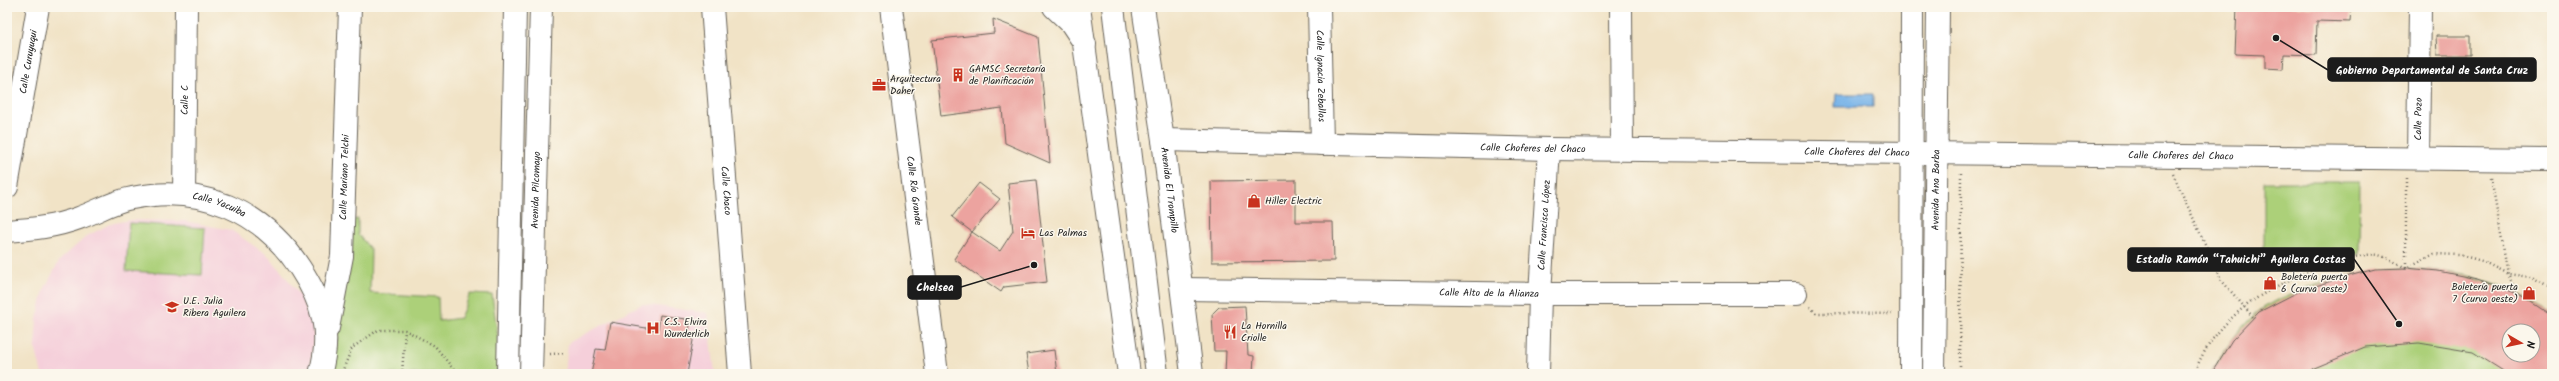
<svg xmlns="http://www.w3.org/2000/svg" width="2559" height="381" viewBox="0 0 2559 381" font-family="Kalam,sans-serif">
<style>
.built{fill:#f5cfda}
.green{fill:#acd079;stroke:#64764a;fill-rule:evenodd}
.water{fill:#76b2e8;stroke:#496782}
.building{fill:#eca39f;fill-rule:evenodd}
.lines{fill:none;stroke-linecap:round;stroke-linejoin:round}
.minor-casing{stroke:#676258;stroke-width:24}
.major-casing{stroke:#676258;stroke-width:24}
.path{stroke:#676258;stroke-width:2.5;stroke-dasharray:1 3;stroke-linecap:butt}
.minor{stroke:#fff;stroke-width:22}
.major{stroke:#fff;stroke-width:22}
.labels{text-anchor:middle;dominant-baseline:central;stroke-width:3;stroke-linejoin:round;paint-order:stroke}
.street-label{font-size:10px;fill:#1c1c1c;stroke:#fbf7ec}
.poi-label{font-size:10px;fill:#1c1c1c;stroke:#fbf7ec;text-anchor:start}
.leader{fill:none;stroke:#1c1c1c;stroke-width:1.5}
.callout-dot{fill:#1c1c1c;stroke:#fbf7ec;stroke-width:1.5}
.callout{fill:#1c1c1c;stroke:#1c1c1c;stroke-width:1.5}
.callout-label{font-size:11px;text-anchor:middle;font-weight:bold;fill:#fff}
</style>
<rect width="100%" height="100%" fill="#fbf7ec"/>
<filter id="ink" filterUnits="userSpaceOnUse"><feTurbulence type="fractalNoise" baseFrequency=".025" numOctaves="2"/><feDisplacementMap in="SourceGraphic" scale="8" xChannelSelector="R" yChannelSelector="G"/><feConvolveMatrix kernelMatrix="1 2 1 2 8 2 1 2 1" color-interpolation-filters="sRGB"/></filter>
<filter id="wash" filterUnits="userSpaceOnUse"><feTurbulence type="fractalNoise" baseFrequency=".012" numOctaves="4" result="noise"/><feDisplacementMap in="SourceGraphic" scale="16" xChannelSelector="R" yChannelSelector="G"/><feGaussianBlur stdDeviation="0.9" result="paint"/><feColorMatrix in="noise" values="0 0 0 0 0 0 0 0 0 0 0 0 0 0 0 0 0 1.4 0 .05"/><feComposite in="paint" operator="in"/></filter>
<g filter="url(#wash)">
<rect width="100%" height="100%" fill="#f1e3c6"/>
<g class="built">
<path d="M130,220l54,1 47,9 39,27 30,38 14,35 -4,44h-268l-7,-27 2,-28 7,-29 15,-29 28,-25 23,-12z"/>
<path d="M642,304l66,9 7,61h-150l3,-31z"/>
</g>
<g class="green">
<path d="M2264,182h96l-1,71h-95z"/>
<path d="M358,219v15l13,16 -1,43 68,4 1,24 21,-3 10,-24 22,1 6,42 -1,37h-164l17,-154z"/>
<path d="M129,223l76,5 -3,47 -76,-4z"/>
<path d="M2406,268c36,3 77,7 110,24 13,6 24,16 36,24v58h-341c9,-19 31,-50 48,-63 35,-26 104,-41 147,-43zM2509,331h24v24h-24z"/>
</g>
<path class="water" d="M1836,94h37v13h-38z"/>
<g id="blocks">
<g class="building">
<path d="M2237,7h114l-1,15 -33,-1 -1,34 -32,-1 -1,15 -18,-1v-13l-30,-1z"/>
<path d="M993,19l45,18 12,126 -45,-20 -3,-35 -61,8 -9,-76 62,-7z"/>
<path d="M2436,36h34v19h-33z"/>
<path d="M1036,180l11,102 -43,5 -3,5 -47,-33 18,-27 28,19 13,-20 -5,-48z"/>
<path d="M1296,180v42h37l1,39 -122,1 -1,-81z"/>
<path d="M979,183l21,16 -28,33 -20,-15z"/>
<path d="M2406,268l32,3 39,8 39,13 36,24v58h-44l-35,-22 -54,-9 -54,4 -53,22 -4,5h-97l21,-34 27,-28 39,-20 36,-12 41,-11zM2509,331h24v24h-24z"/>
<path d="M1245,306l3,49 6,1 -1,18h-28l1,-23h-12l-2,-37 7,-7z"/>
<path d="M660,315l31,5 -3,14 6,1 -7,39h-96l5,-25 9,1 5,-28 48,8z"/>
<path d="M1054,350l3,24h-28l-3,-20z"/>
</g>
</g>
</g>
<g filter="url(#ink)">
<use href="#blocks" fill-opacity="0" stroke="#676258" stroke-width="1"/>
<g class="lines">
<g class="minor-casing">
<g id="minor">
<path id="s1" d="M712,7l28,367"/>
<path id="s2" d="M891,7l46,367"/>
<path d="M1054,7l17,16 14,21"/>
<path id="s3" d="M1319,7l3,137"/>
<path d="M1621,7l1,142"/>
<path id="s4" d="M1163,140l386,9 1003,11"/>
<path id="s5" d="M2418,158l2,-151"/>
<path id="s6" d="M7,187l31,-180"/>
<path id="s7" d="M184,194l2,-187"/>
<path id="s8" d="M7,231c25,-2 48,-4 72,-13 17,-6 35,-17 53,-20 69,-14 130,12 168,70 23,35 32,65 20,106"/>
<path id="s9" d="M1182,289l358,5h256"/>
<path id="s10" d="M328,328l14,-72 8,-249"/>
<path d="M508,374l7,-367"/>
<path id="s11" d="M531,374l10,-367"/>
<path id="s12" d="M1538,374l2,-80 9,-145"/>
<path d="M1911,374l1,-367"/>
<path id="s13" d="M1934,374l4,-367"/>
</g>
</g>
<g class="major-casing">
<g id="major">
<path d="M1079,7l50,367"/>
<path d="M1113,7l44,367"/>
<path id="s14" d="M1143,7l20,133 29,234"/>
</g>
</g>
<g class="path">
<path d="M2173,174l49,107 31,36"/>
<path d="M2406,178v90"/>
<path d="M2491,178l17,96 8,18"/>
<path d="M1810,307l6,6 76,1"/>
<path d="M550,354l15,-1"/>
<path d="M342,372l10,-24 26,-18h27l30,16 22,28"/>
<path d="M402,374l3,-44"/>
<path d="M1960,374l1,-201"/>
<path d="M2194,374c22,-60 81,-93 140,-111 14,-4 30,-10 44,-8 9,2 20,9 28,13l28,-14 26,1 22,6 26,13 22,3 22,12"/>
</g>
<use href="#minor" class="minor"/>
<use href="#major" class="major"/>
</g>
</g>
<defs>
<g id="building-bare" transform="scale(1.08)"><path d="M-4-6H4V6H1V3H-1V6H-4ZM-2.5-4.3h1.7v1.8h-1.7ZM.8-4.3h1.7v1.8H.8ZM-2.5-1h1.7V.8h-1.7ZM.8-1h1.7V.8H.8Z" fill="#c8321e" stroke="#fbf7ec" stroke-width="2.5" paint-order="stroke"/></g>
<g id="office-bare" transform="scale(1.08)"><path d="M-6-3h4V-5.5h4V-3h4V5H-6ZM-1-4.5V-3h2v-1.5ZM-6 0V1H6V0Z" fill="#c8321e" stroke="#fbf7ec" stroke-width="2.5" paint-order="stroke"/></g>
<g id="shop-bare" transform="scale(1.08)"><path d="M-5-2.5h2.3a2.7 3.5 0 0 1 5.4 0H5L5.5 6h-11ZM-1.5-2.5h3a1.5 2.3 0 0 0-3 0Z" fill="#c8321e" stroke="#fbf7ec" stroke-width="2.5" paint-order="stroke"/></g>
<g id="hotel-bare" transform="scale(1.08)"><path d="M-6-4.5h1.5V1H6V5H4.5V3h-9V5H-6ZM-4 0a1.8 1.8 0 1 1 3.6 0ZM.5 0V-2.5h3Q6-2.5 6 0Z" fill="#c8321e" stroke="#fbf7ec" stroke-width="2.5" paint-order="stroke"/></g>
<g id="school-bare" transform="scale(1.08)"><path d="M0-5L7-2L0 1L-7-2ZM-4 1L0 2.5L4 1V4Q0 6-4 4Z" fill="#c8321e" stroke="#fbf7ec" stroke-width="2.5" paint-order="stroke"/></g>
<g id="hospital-bare" transform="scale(1.08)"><path d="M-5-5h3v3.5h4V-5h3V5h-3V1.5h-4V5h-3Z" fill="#c8321e" stroke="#fbf7ec" stroke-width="2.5" paint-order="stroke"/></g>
<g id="restaurant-bare" transform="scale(1.08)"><path d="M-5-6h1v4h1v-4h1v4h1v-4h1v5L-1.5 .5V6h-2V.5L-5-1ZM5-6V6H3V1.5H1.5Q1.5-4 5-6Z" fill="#c8321e" stroke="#fbf7ec" stroke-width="2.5" paint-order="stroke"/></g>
</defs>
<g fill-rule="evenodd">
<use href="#building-bare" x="958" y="75"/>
<use href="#office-bare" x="879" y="85"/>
<use href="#shop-bare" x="1254" y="201"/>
<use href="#hotel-bare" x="1028" y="233"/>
<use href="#shop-bare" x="2270" y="283"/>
<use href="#shop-bare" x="2529" y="293"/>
<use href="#school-bare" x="172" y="307"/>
<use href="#hospital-bare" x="653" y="328"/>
<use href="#restaurant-bare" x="1230" y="332"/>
</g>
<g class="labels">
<g class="street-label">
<text stroke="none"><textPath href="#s6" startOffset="127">Calle Curuyuqui</textPath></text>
<text stroke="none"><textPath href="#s3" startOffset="69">Calle Ignacia Zeballos</textPath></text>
<text stroke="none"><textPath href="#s7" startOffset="94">Calle C</textPath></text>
<text stroke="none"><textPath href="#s5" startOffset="39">Calle Pozo</textPath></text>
<text stroke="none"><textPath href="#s4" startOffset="370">Calle Choferes del Chaco</textPath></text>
<text stroke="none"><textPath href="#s4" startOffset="694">Calle Choferes del Chaco</textPath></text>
<text stroke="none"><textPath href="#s4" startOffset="1018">Calle Choferes del Chaco</textPath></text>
<text stroke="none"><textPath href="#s10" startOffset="152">Calle Mariano Telchi</textPath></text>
<text stroke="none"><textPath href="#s11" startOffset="184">Avenida Pilcomayo</textPath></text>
<text stroke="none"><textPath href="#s1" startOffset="184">Calle Chaco</textPath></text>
<text stroke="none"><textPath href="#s2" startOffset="185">Calle Río Grande</textPath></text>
<text stroke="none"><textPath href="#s14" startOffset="185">Avenida El Trompillo</textPath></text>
<text stroke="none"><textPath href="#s13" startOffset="184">Avenida Ana Barba</textPath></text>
<text stroke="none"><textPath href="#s8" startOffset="219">Calle Yacuiba</textPath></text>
<text stroke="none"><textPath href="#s12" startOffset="149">Calle Francisca López</textPath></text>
<text stroke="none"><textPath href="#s9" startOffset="307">Calle Alto de la Alianza</textPath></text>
</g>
<g class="poi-label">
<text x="969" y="69">GAMSC Secretaría<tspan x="969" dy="12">de Planificación</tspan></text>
<text x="890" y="79">Arquitectura<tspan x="890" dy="12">Daher</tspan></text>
<text x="1265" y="201">Hiller Electric</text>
<text x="1039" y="233">Las Palmas</text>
<text x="2281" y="277">Boletería puerta<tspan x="2281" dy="12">6 (curva oeste)</tspan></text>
<text x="2518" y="287" text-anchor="end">Boletería puerta<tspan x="2518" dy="12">7 (curva oeste)</tspan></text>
<text x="183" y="301">U.E. Julia<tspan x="183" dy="12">Ribera Aguilera</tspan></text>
<text x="664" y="322">C.S. Elvira<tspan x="664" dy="12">Wunderlich</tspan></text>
<text x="1241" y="326">La Hornilla<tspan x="1241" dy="12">Criolle</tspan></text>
</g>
</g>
<path class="leader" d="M2276 38L2328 70M2399 324L2354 259M1034 265L961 287"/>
<g class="callout-dot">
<circle cx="2276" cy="38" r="4"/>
<circle cx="2399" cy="324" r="4"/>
<circle cx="1034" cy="265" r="4"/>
</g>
<g class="callout">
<rect x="2328" y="58" width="208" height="23" rx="4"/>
<rect x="2128" y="248" width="226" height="23" rx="4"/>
<rect x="908" y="276" width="53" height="23" rx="4"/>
</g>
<g class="callout-label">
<text x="2432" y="74">Gobierno Departamental de Santa Cruz</text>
<text x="2241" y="263">Estadio Ramón “Tahuichi” Aguilera Costas</text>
<text x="935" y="291">Chelsea</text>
</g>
<rect width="2559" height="381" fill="none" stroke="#fbf7ec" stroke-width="24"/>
<g transform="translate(2521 343) rotate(99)"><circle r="19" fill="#fbf7ec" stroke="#a29f99"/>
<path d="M0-3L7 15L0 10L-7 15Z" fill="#c8321e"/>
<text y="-6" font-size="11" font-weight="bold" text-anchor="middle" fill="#1c1c1c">N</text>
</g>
</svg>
